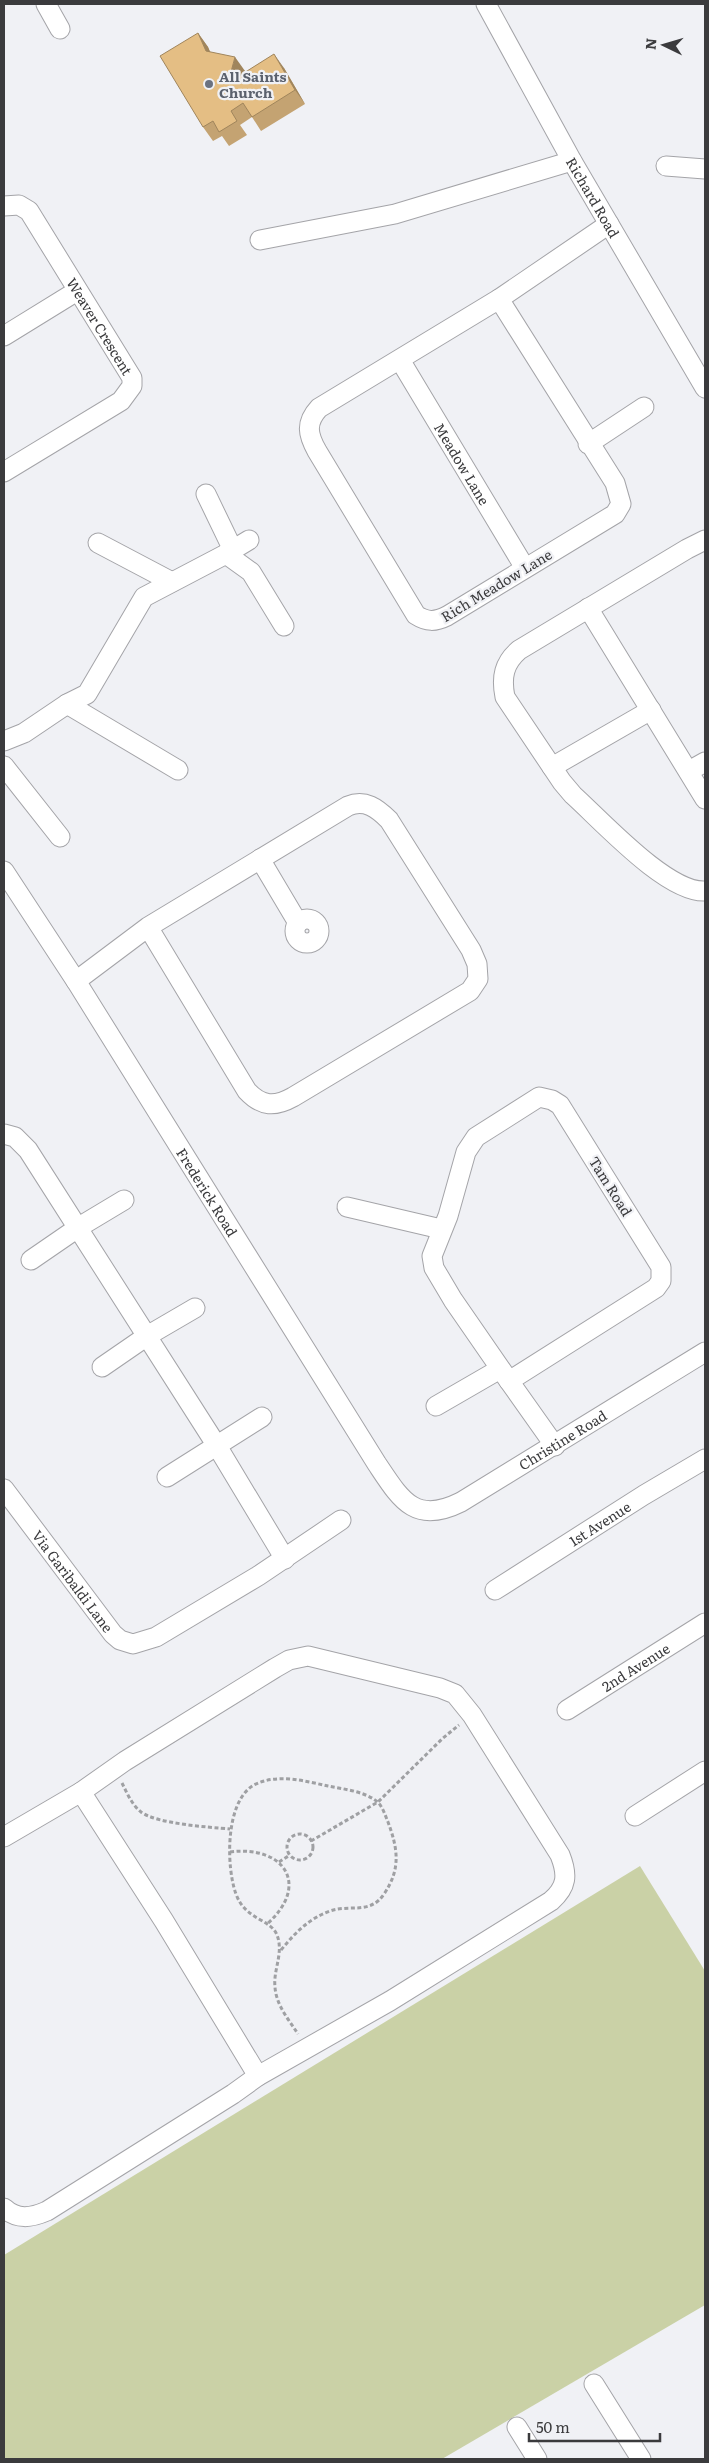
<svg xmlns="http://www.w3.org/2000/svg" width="709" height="2463" viewBox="0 0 709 2463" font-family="Literata,serif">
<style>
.green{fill:#cad1a6}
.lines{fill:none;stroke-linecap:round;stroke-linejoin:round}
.minor-casing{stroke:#a4a4a8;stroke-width:21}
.path{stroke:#9fa0a3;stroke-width:3;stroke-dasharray:4 2.5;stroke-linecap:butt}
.minor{stroke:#fff;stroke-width:19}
.wall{fill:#c4a372}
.shaded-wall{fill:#a0855c}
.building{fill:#e4be84;stroke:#a0855c}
.worship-dot{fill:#6b7280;stroke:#f0f1f5;stroke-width:2}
.labels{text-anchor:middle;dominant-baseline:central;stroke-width:4.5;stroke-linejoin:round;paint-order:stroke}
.worship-label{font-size:14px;font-weight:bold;fill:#5b616d;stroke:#f0f1f5;text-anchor:start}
.street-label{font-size:14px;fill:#3b3b3d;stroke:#f0f1f5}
</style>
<rect width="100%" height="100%" fill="#f0f1f5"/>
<path class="green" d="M640,1866l65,105v334l-263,154h-438v-204z"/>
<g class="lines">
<g class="minor-casing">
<g id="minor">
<path d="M46,4l14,25"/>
<path id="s1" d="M486,4l86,157 133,227"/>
<path d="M666,166l39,3"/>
<path id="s2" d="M4,206l15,-1 10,6 103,167v8l-11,15 -117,71"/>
<path d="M260,240l135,-26 177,-53"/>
<path d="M499,299l116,184 6,21 -6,10 -168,102c-12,6 -20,6 -31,-1l-99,-164c-9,-16 -12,-28 2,-43z"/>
<path d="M499,299l110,-75"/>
<path d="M4,336l73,-45"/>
<path id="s3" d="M400,360l125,208"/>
<path d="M588,444l56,-37"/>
<path d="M206,494l27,56"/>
<path d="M705,540l-18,9 -168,101c-15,13 -18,27 -14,47l57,85 11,13c29,26 94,98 132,96"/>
<path d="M98,543l74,39"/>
<path d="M226,554l25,18 33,54"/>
<path d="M588,608l117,191"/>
<path d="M67,704l111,66"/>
<path d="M4,741l20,-8 43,-29 20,-10 57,-97 82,-43 23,-14"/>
<path d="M4,766l56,71"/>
<path d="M552,767l99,-57"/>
<path d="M689,771l16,-9"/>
<path d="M260,859l38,64"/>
<path id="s4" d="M4,871l72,110 301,483c24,36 38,61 84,38l244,-150"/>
<circle cx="307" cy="931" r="12"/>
<path d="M76,981l72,-54 200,-121c17,-7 29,2 41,14l82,130 6,14 1,15 -8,12 -177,106c-18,10 -31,10 -46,-6l-99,-164"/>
<path d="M539,1097l13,3 8,5 101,162v14l-5,7 -147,93 -56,-81 -19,-32 -2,-12 16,-40 18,-64 10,-15z"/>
<path d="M4,1134l11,3 13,13 189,296 68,113"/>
<path d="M347,1207l94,22"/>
<path d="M31,1260l48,-33 45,-27"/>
<path d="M102,1367l45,-31 48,-28"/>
<path d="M509,1381l46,65"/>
<path d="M436,1406l64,-37"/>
<path d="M167,1477l95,-60"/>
<path id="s5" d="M4,1489l109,145 7,6 13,4 23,-7 102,-61 83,-56"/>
<path id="s6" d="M495,1590l149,-95 61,-36"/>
<path id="s7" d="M567,1710l138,-87"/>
<path d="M81,1792l83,129 94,155"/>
<path d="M635,1816l70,-45"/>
<path d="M4,1837l77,-45 44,-31 150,-93 14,-8 19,-4 132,32 15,6 17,21 88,140c8,20 7,32 -9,46l-161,100 -132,75 -25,18 -186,117c-16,7 -30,9 -43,-3"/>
<path d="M594,2384l47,75"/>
<path d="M517,2427l20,32"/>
</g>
</g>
<g class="path">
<path d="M122,1783c5,10 10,22 19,29 16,12 68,15 89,17"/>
<circle cx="300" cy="1847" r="13"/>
<path d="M311,1841l67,-39 65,-64 16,-13"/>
<path d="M230,1852c54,-7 81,33 37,72"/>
<path d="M279,1862l11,-7"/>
<path d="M281,1950c14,-17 27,-31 49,-39 20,-7 40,4 54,-17 17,-25 14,-45 4,-72 -3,-7 -6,-18 -13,-22 -13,-9 -32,-11 -47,-14 -23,-5 -51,-13 -74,-1 -29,16 -28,82 -18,109 9,26 35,25 41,41 7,18 -4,35 -2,52 1,18 14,33 23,47"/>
</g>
<use href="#minor" class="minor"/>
</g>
<path class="wall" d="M198,33l10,14 2,5 35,19 -1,2 40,-5 21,36 -44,27 -9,-14 -12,8 7,10 -18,11 -7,-10 -9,5 -10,-14z"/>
<g class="shaded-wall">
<path d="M198,33l10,14 8,18 -10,-14z"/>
<path d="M274,54l10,14 21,36 -10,-14z"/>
<path d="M235,57l10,14 -7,26 -10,-14z"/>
</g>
<path class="building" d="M198,33l8,18 29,6 -7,26 46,-29 21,36 -43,27 -9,-14 -12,8 6,10 -18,11 -6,-11 -10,6 -43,-71z"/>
<circle class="worship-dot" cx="209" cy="84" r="5"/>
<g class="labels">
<g class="worship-label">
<text x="219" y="76">All Saints<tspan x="219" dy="16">Church</tspan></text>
</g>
<g class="street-label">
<text stroke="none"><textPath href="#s1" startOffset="221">Richard Road</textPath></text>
<text stroke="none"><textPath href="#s2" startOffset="162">Weaver Crescent</textPath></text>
<text stroke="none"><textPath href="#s3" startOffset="121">Meadow Lane</textPath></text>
<text transform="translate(496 585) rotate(-31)">Rich Meadow Lane</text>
<text transform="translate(611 1186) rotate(58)">Tam Road</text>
<text stroke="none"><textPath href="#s4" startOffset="380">Frederick Road</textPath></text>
<text stroke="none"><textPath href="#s4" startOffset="926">Christine Road</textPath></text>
<text stroke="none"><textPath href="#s6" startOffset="124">1st Avenue</textPath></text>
<text stroke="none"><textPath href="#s5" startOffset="115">Via Garibaldi Lane</textPath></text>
<text stroke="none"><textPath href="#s7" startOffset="81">2nd Avenue</textPath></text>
</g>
</g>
<rect width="709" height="2463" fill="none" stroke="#3b3b3d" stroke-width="10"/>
<g transform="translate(664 45) rotate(275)" stroke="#f0f1f5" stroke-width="4" paint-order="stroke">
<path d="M0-4L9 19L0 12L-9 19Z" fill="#3b3b3d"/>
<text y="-8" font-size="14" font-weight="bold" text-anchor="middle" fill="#3b3b3d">N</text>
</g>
<path d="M529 2433v8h131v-8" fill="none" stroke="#3b3b3d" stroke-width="2.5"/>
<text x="536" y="2433" font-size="15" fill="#3b3b3d" stroke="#f0f1f5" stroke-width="4" paint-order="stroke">50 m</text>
</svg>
